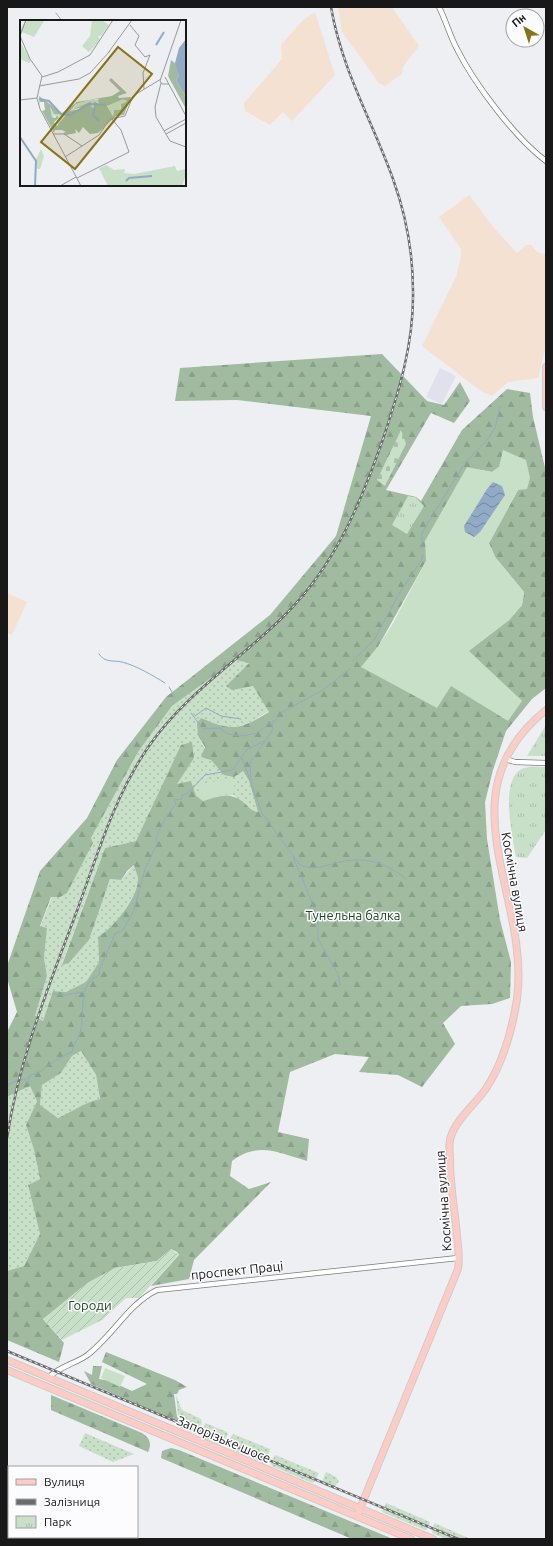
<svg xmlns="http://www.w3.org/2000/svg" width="553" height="1546" viewBox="0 0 553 1546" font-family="Ubuntu,sans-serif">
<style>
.built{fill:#e0e1ec}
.industrial{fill:#f5e1d2}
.grass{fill:url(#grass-dots)}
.forest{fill:url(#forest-firs);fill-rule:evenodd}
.cemetery{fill:url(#cemetery-stones)}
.park{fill:url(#park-tufts)}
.garden{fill:url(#garden-furrows)}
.pitch{fill:#c8e0c8}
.water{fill:url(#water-waves)}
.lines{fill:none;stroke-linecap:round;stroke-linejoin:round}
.stream{stroke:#91aac5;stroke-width:1}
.minor-casing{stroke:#7c7c7f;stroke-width:6}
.major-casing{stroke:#ccc;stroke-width:8}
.minor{stroke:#fff;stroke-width:4.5}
.major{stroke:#feccc4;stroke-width:6}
.rail-casing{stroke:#6b6c6d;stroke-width:2.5}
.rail{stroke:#fcfcff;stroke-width:1;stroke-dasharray:3;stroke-linecap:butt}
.labels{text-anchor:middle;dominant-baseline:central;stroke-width:3;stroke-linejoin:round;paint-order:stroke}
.street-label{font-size:13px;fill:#181819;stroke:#fcfcff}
.park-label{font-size:13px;fill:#1e4721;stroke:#fcfcff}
.inset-river{fill:none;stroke:#91aac5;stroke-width:2}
.inset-road{fill:none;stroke:#98999b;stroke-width:1}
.view{fill:#887315;fill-opacity:0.15;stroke:#887315;stroke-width:2}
.inset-edge{fill:none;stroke:#181819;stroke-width:2}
</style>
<defs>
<pattern id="grass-dots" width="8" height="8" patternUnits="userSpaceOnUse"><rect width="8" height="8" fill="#c8e0c8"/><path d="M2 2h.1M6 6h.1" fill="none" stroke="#abbfab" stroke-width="1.8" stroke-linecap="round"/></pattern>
<pattern id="forest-firs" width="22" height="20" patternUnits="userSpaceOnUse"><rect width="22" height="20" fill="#a0bba0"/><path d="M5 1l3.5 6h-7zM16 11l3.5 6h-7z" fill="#89a089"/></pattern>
<pattern id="cemetery-stones" width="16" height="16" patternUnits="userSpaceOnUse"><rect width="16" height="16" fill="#c8e0c8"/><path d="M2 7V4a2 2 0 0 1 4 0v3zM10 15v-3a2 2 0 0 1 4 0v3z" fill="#abbfab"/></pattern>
<pattern id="park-tufts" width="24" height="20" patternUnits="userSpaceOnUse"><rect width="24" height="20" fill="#c8e0c8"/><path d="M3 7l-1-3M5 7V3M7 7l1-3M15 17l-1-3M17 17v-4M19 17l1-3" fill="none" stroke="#abbfab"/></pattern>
<pattern id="garden-furrows" width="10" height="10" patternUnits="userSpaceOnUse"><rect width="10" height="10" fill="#c8e0c8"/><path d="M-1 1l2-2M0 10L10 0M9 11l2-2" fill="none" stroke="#abbfab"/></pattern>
<pattern id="water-waves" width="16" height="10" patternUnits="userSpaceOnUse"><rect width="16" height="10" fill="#91aac5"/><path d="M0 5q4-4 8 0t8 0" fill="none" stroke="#75899f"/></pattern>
</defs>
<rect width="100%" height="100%" fill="#eeeff2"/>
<path class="built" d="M440,368l16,8 -14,28 -16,-7z"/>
<g class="industrial">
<path d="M338,7h54l27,39 -16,21 -1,7 -3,2 -14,10 -6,-3 -37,-51z"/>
<path d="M315,12l20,63 -43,46 -9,-9 -13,13 -25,-14 -1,-8 38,-44 -1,-14 22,-25z"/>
<path d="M469,195l26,34 22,24 9,-8h5l6,7 9,3v91l-8,32 -30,4 -16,14 -10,-4 -60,-46 34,-69 5,-20v-8l-22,-32z"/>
<path d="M7,593l20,9 -15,33 -5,-2z"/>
</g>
<g class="grass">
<path d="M237,660l12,3 -23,23h27l16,25c-19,12 -31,20 -54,13l-17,12 13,24 7,7 25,4 6,10 9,31c-10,-2 -16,-11 -25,-17l-30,6 -7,-4 -4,-10 -34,9 -22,45 -31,7 -43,116 7,-1 20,-23 21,-61 11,1 13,-15c1,4 4,10 4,15 -1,18 -25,48 -40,57l1,25 -13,21 -20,9 -13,-1 -10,30 -8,-5 12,-40 -3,-18 3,-30 -7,-1 12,-30h8l33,-54 -2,-5 47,-86 34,-46z"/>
<path d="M81,1051l15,24 4,25c-12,1 -29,12 -42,18l-18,-13 2,-20 19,-12 11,-17z"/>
<path d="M30,1086l7,15 -11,24 8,25 6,29 -12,6 12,49 -16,32 -17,5v-174z"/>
<path d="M176,1395l6,15 19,9 1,3 -6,12 -8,-3 2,-10 -12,-5z"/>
<path d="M205,1423l22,9 1,2 -3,6 -6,5 -16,-7 -3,-3z"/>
<path d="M85,1433l49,21 -21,8 -34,-16z"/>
<path d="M233,1434l37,15 -4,15 -38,-16v-6z"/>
<path d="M275,1455l44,18 -4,8 -3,2 -40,-17 -1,-3z"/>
<path d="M326,1472l10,5 3,4 -6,8 -12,-5z"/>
<path d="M386,1503l44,19 -2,6 -3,2 -43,-18z"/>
<path d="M434,1523l37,16h-25l-14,-6z"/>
</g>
<g class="forest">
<path d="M382,354l45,47 17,4 16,-23 10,19 -16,22 -23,-10 -45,77 30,7 5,4 41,-71 45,-41 23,4 3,24 13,55v216l-14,11 -26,32 -13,39 -8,32 2,37 13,81 11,42 -1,36 -18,6 -31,2 -18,17 12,21 -33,43 -24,-12 -39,-3 10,-15 -34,-3 -45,18 -12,60 31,7 -2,22c-28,-8 -49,-20 -75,0l-2,15 19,13 22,-7 -77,78 -5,19 -38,7 28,-31 -2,-3 -6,-3 -14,12 -42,7 -72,51 21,24 -5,19 -52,-22v-69l17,-5 16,-32 -12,-49 12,-6 -6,-29 -8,-25 11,-24 -7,-15 -23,11v-65l10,-20 -10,-34v-12l33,-95 47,-53 30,-58 49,-63 104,-82 66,-79 35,-120 -134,-16 -62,1 5,-33zM499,467l19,23 -29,53 6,14 29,35 -2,13 -13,15 -41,31 54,50 -71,-15 -72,-41 47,-84 48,-92 18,3zM236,660l13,3 -23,23 6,4 21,-4 16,26c-29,17 -36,20 -68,6l-4,5 1,13 7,11 -4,10 10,3 13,15 10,2 9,-6 6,10 9,31c-8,-2 -9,-5 -15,-10 -13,-11 -26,-5 -40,-1l-7,-5 -5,-15 -14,3 17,-26 -2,-16 -11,3 -45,96 -31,7 -43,117 7,-2 20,-23 21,-61 11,1 6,-9 7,-6c1,4 4,11 4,15 -1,19 -25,48 -40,57l1,25 -13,20 -20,10 -13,-1 -10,30 -8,-5 12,-40 -3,-18 3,-30 -7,-2 11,-29h9l7,-4 26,-50 -2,-5 47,-86 34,-46zM81,1051l15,24 4,24c-12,2 -29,13 -42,19l-18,-13 2,-20 19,-12 11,-17z"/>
<path d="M106,1352l69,28 12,7 -8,3 -2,4h-3l3,23 6,3 4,10 -10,-4 -1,-5 -85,-37 -7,-13 8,4 1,-9h9l-3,13 11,2 22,10 15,-7 -45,-22z"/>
<path d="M51,1395l91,38c8,5 10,11 6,19l-97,-42z"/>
<path d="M171,1448l8,2 214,89h-41l-191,-81 1,-7z"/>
</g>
<path class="cemetery" d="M401,430l5,14 -21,42 -8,-6z"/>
<g class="park">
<path d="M408,496l7,1 9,9 -17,28 -15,-9z"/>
<path d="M546,725v31h-19z"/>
<path d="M546,767v63l-19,28 -11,-1c-3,-19 -18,-80 8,-89 6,-2 16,-1 22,-1z"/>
</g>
<path class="garden" d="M171,1249l8,6 -40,43h-13l-24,22 -40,20 -19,-21 44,-36 28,-15 42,-7z"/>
<g class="pitch">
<path d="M503,450l23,10 4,18 -3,11 -9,1 -29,53 6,14 29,35 -2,13 -13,15 -40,31 53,50 -14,20 -57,-35 -14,22 -76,-41 18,-22 13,-20 34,-64 -1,-20 42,-74 25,5 7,-5z"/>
<path d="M232,777l3,15 -32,8 -4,-14z"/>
<path d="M105,1368l20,8 -5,11 -19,-9z"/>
</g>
<path class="water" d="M493,482l9,4 3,9 -25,37 -6,5 -9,-5 -1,-6 23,-37z"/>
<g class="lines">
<g class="stream">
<path d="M56,13l6,8"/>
<path d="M465,463l23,-24 7,-11 5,-21"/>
<path d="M422,549v-16l41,-67"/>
<path d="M99,654c6,9 13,6 23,8 15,4 30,13 43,21"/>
<path d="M353,661l21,-21 26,-48 21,-31 2,-6"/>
<path d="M169,687l6,10"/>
<path d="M191,713l12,16 16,-1 9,6 15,2 14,-3 16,-12"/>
<path d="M195,716l11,-8 15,8 20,3"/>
<path d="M242,758l20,55 37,51c15,8 26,1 41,-2 24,-6 47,1 66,17"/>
<path d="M251,780l-1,-17 15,-22"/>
<path d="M293,857l17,40 8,26v16l20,35 2,12"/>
<path d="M38,989h5"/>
<path d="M53,994l12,1 18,-3"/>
<path d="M27,1084l3,-6"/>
<path d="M7,1085l14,-6 4,1 8,-6 6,-1c4,-5 26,-19 33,-21 2,-9 8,-16 9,-24 4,-19 -4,-43 18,-53l1,-7 15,-34 8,-4 11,-20 11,-41 12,-25 -1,-5 2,-6 7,-14 11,-15 -2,-4 8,-1v-4l5,-1 18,-19 28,-5 13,-20 20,-10 7,-11 -1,-5 10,-12 41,-22 27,-21"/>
</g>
<g class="minor-casing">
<g id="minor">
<path d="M439,7c7,14 11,29 18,42 17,34 58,89 89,112"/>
<path d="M505,759l10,3 31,1"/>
<path d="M49,1377c10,-10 25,-13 37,-21 26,-19 42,-52 71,-66l301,-32"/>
</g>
</g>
<g class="major-casing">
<g id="major">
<path d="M546,367v40"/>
<path d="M7,1360l426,179"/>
<path d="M7,1370l404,169"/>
<path d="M357,1516l101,-247c2,-11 0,-23 -1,-33 -2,-25 -7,-50 -7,-76 0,-7 -2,-16 1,-24 6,-17 23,-31 34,-46 18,-26 27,-60 32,-91 14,-104 -76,-204 29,-289"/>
</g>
</g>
<use href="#minor" class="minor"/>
<use href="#major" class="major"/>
<g class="rail-casing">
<g id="rail">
<path d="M7,1138c12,-80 43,-155 71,-230 20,-55 37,-113 71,-162 37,-53 91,-86 136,-131 50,-50 75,-110 98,-176 16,-48 31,-96 30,-148 0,-38 -7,-76 -20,-112 -21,-59 -51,-108 -62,-172"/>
<path d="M7,1351l451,188"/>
</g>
</g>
<use href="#rail" class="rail"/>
</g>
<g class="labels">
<g class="street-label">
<text transform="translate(515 882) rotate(80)">Космічна вулиця</text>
<text transform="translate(443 1201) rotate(-94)">Космічна вулиця</text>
<text transform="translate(237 1270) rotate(-6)">проспект Праці</text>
<text transform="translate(224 1439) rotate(23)">Запорізьке шосе</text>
</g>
<g class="park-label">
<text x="353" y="915">Тунельна балка</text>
<text x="90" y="1305">Городи</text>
</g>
</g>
<g transform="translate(20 20)">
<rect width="166" height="166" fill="#eeeff2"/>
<path d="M73,79l7,1 -1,4 -4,-3 -2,8 -3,-5 2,-3 -22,11 7,-8zM30,88l3,4 18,3 -1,3 -6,-1 -5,7h-5l5,-6 -1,-3 -6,2zM86,145l8,5 11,-1 -1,4 10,1 41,-8 2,5 8,-2 1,6 -4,11h-74l-9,-18z" fill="#c8e0c8"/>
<path d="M151,40l6,5 2,11 -3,4 10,17v12l-18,-33zM91,58l16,15 -9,3 1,2 12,-1 -7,18 -8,1 -18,17 -8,1 -7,-7 -4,6 -4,-4 1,4 -10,2 -3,-2 3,-1 -4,-2h-7l-1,3 -12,-22 3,-1 -1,-8h-4v6l-1,-12 23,17 15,-11 35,-6 8,-5 -11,-11zM73,79h7l-2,1 1,4 -5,-3v8l-4,-4 2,-4 -18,8 9,-2 -2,2 -11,2 6,-7zM107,80l-6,4v5l-7,1 -1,6 -6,-10zM30,87l4,7 12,1 -9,11 -3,-4 5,-4 -2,-3 -2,3 -3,-1z" fill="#a0bba0" fill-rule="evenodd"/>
<path d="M7,0l17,1 -10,16 -12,-5zM72,0h10l7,5 -8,11h-3l2,4 -11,12 -7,-6 8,-10zM0,22l11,19 -2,2 -9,-4z" fill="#c8e0c8"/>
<path d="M21,129l3,7 -4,13h-3l-1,-10z" fill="#c8e0c8"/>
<path d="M103,79l4,3 -6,2 -1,6h-6l-1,6 -6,-10z" fill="#c8e0c8"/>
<path d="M166,10v67l-10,-17 3,-4 -4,-13 4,-15 7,-9z" fill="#91aac5"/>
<path class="inset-river" d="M136,25l8,-13M19,79l10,2 12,13M75,86l-2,9 6,6M41,94l9,1 19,-11 17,1M0,117l16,24 -1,25M106,161l3,-3 23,-2"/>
<path class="inset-road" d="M110,5l9,11 -4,9 10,12 5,-2 -7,18 1,16M0,14l6,-14M0,16l10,23 12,17 -5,22 3,11 41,77M0,16l6,-16M88,33l24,-33M22,57l16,-5 32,-17 23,-35M145,57l21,39M141,63l-6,24 1,10 14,24 16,6M149,64h-7l-2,-3 21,-61M19,66l40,-7 11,-6 20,-22M0,80l17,-2M144,111l22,-12M33,114h11l18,12M146,114l20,-11M45,137l34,-22 11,-16 15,-3 8,-20 28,-17M57,158l52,-26 -8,-22 -9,-11M40,166l16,-9"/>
<path class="view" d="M98,27l34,27 -77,95 -34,-27z"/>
<rect width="166" height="166" class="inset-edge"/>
</g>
<rect width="553" height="1546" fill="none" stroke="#181819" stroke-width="16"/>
<rect x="8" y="1466" width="130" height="72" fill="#fcfcff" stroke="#a1a1a3"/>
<rect x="16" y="1479" width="20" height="6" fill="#feccc4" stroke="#a1a1a3"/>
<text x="44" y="1486" font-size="12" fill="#181819">Вулиця</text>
<rect x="16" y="1499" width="20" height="6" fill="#6b6c6d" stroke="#a1a1a3"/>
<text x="44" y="1506" font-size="12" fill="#181819">Залізниця</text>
<rect x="16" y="1516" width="20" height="12" fill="url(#park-tufts)" stroke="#a1a1a3"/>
<text x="44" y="1526" font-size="12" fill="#181819">Парк</text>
<g transform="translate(525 28) rotate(321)"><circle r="19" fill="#fcfcff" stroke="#a1a1a3"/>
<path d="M0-3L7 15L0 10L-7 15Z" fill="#887315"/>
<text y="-6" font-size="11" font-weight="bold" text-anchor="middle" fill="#181819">Пн</text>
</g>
</svg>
